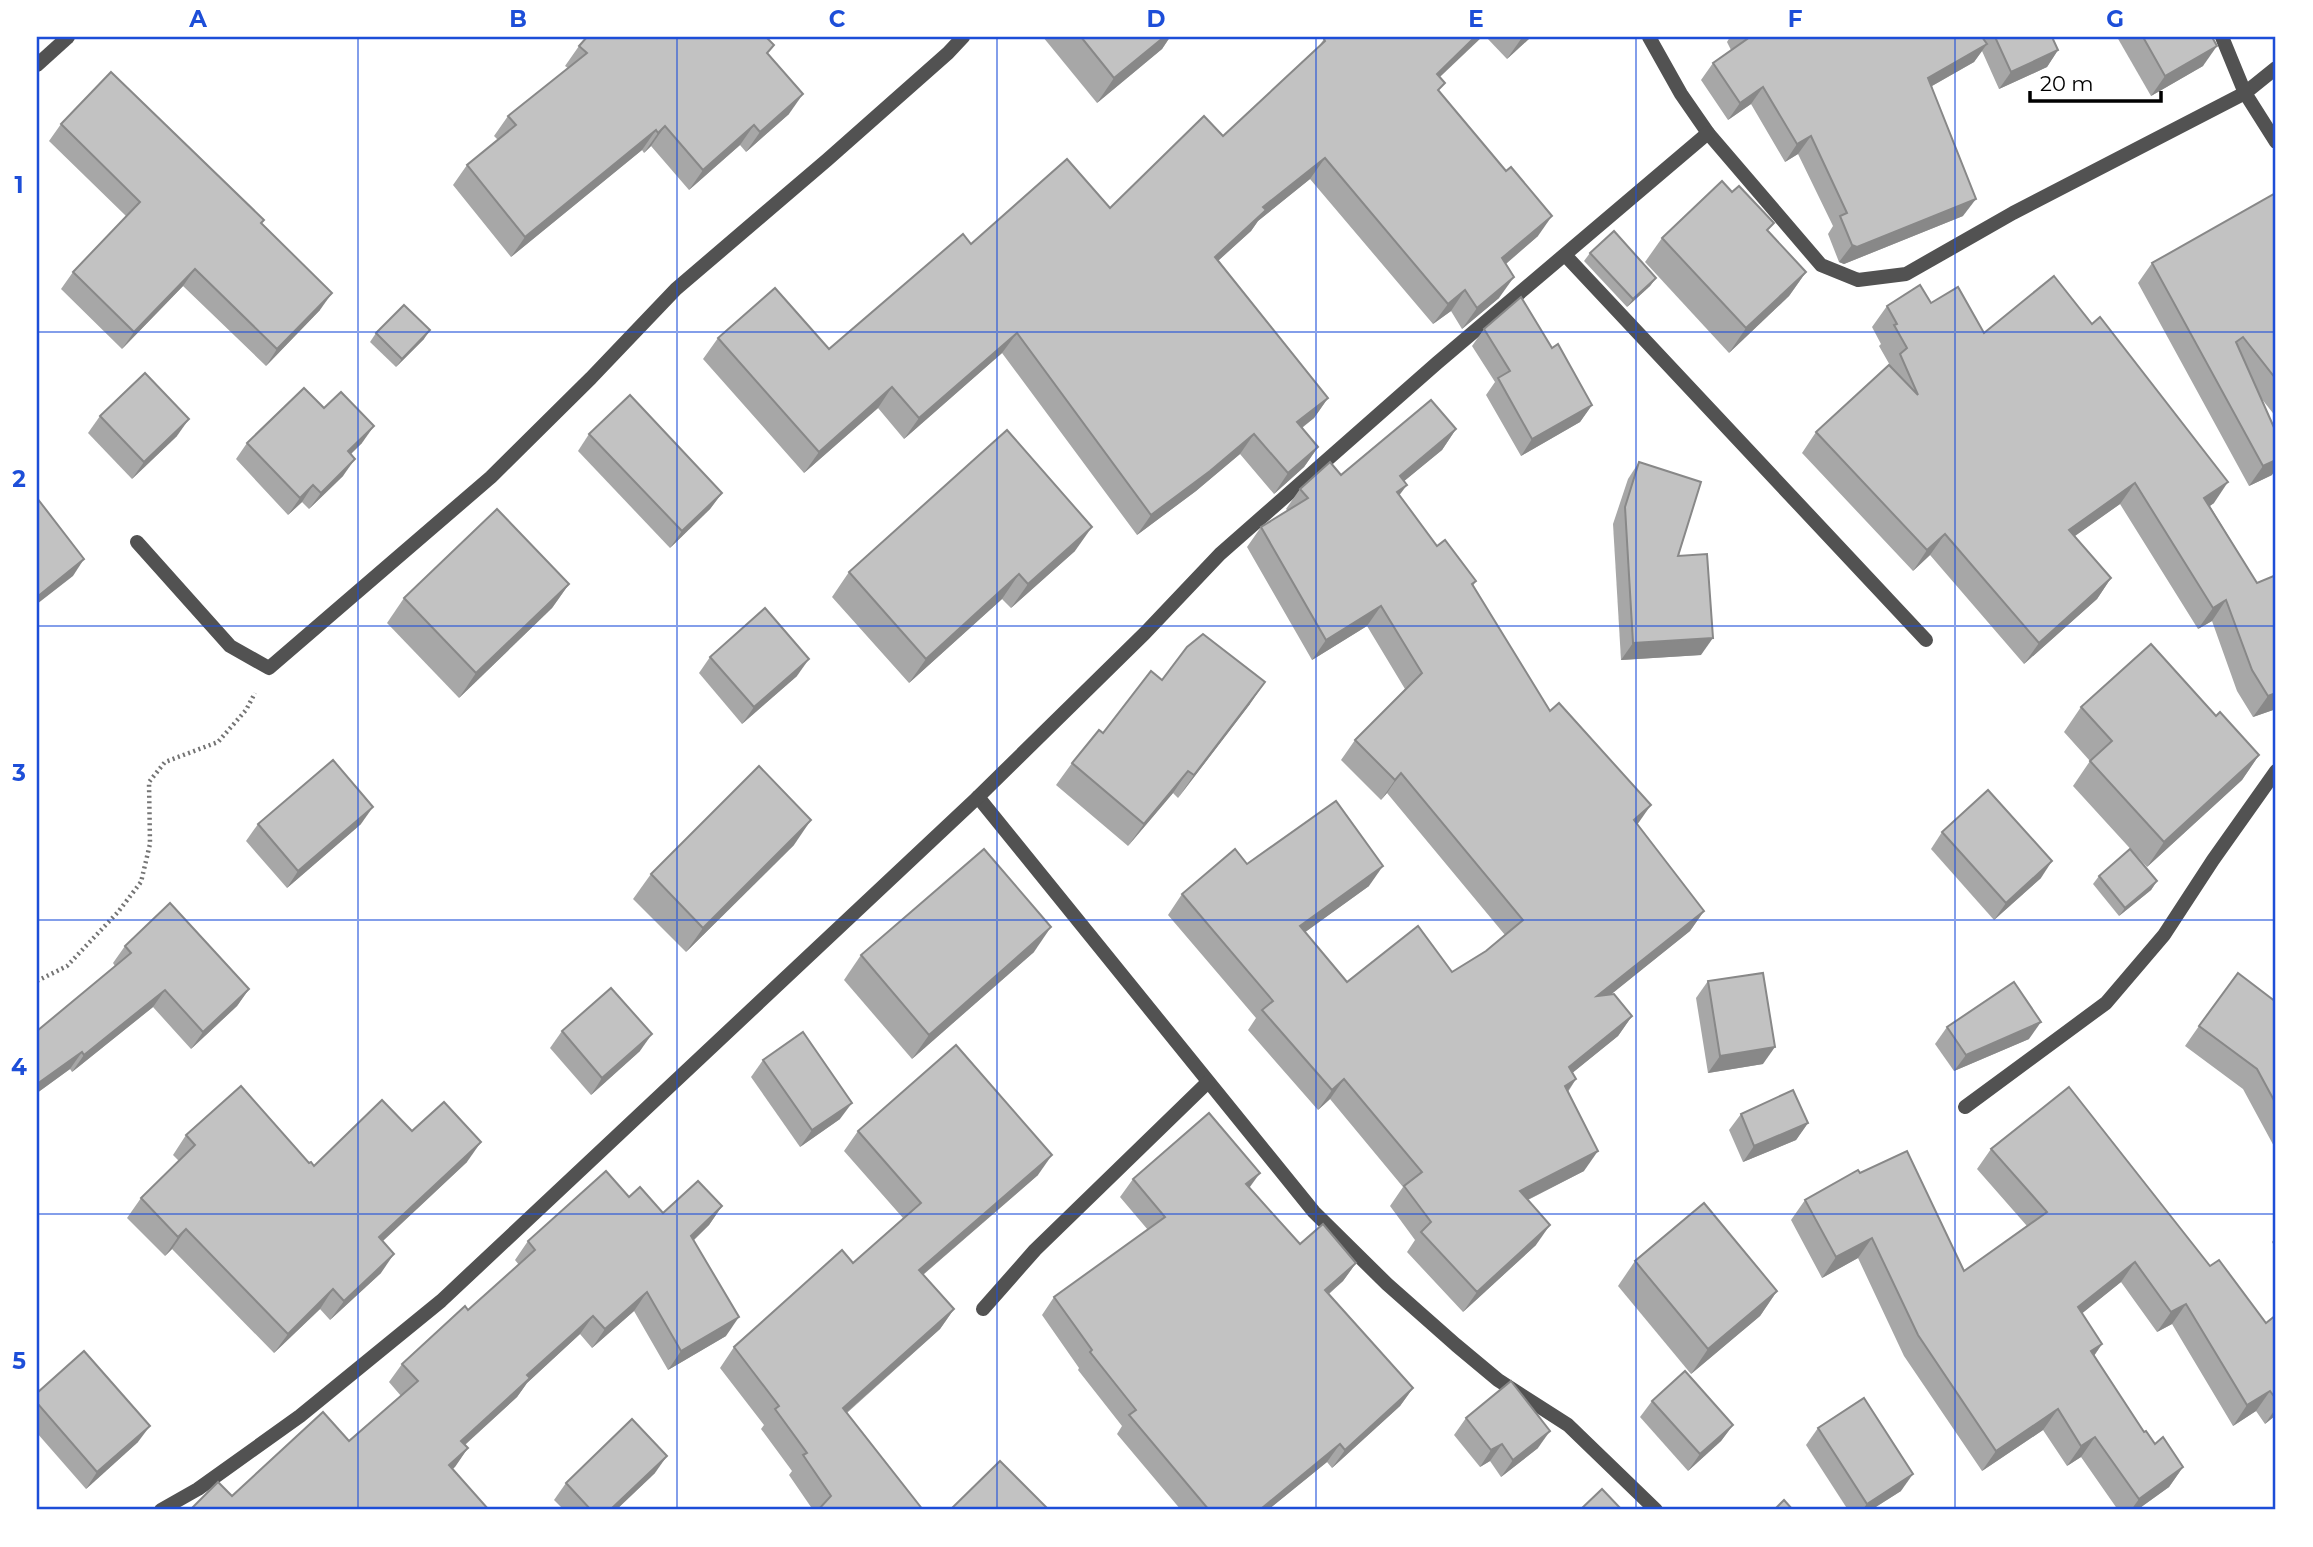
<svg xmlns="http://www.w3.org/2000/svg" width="2313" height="1547" viewBox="0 0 2313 1547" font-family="Montserrat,sans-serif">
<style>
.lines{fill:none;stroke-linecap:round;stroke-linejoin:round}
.path{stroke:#747474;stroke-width:4.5;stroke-dasharray:2 3.5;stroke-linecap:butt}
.minor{stroke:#525252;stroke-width:14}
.wall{fill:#a7a7a7}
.shaded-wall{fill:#888}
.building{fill:#c2c2c2;stroke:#888;stroke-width:2}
.grid{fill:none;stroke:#1d4ed8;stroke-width:2;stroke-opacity:0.55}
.neatline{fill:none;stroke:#1d4ed8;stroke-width:2.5}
.grid-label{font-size:23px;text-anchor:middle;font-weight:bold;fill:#1d4ed8}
</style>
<rect width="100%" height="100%" fill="#fff"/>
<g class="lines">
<path class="path" d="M37,981l30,-15 51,-54 23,-30 9,-38 -1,-62 16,-20 53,-20 28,-32 9,-17"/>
<g class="minor">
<path d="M1649,37l32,57 27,39 113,132 37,15 48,-6 107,-61 232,-120 31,-25"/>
<path d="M2222,37l23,56 31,49"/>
<path d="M37,65l31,-28"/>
<path d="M1565,255l361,385"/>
<path d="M137,542l93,104 39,22 222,-191 100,-99 85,-89 151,-129 121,-107 15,-16"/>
<path d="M978,797l336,415 73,72 69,61 42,35 70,45 88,85"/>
<path d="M1965,1107l141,-104 58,-68 49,-75 63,-89"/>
<path d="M983,1309l52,-59 173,-168"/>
<path d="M161,1510l37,-21 102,-73 141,-115 537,-504 167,-164 75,-79 217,-191 271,-230"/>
</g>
</g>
<g class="wall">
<path d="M1043,37h127l-8,12 -65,54z"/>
<path d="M1486,37h45l-24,22z"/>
<path d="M1730,37h322l6,13 -11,17 -48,22 -17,-38 -8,11 -42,24 31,130 -119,48 -5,-2 -11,-28 5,-8 -35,-72 -13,8 -34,-58 -23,16 -27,-40 12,-17 18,-13 -4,-8z"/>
<path d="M2117,37h95l-9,29 -52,30z"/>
<path d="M1324,39l116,38 -1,15 99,144 -32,28 -7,34 -37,31 -11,-18 -18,13 -123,-145 -52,42 -7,10 -33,30 110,137 -14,20 -12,10 16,19 -14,20 -30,27 -34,-40 -44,37 -59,44 -135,-182 -98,86 -26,-31 -74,65 -101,-114 15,-21 111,11 142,-105 139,-36 113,-72 96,-90z"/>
<path d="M579,46l189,8 21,60 -43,38 -6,-7 -51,45 -38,-44 -7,7 -2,-3 -131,107 -58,-72 14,-20 31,-25 -4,-4 14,-20 60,-48 -3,-2z"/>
<path d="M61,124l200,99 59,87 -54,56 -83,-80 -61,63 -61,-60 12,-17 53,-56 -77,-75z"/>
<path d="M2276,198v219l-15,-19 11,77 -23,11 -111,-203 14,-20z"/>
<path d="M1768,232l38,40 -17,24 -60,57 -84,-91 17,-24z"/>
<path d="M1590,253l66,25 -6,8 -23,21 -43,-46z"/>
<path d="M1931,303l53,30 230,170 -4,3 47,77 19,-8v134l-23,8 -16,-26 -25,-70 -14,8 -78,-125 -46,32 37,42 -14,21 -73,65 -94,-109 -17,16 -111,-118 14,-21 75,-65 -12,-21 2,-2 -9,-17 15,-21z"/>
<path d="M1484,329l68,19 40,57 -12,17 -59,34 -35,-61 9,-13 -23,-36z"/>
<path d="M376,333l48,6 -28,28 -26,-25z"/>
<path d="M324,408l38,35 -11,11 -8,22 -34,33 -7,-7 -14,13 -52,-56 11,-16z"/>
<path d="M100,416l77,20 -45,43 -44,-46z"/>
<path d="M1456,429l-14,21 -38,31 -5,14 38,51 39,35 -3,5 77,125 154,200 -14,20 -79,63 21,22 -14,20 -46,37 4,6 -8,13 16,79 -56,29 8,45 -73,67 -56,-60 8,-12 -25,-34 13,-19 -73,-88 -12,11 -70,-80 8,-12 -88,-103 14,-21 65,-30 122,22 -64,46 42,50 105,-10 34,-21 19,-16 -118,-142 -6,7 -40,-40 14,-20 50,-51 -38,-63 -55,34 -65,-113 14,-20 27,-16 -2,-2 14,-20 41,-14z"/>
<path d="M589,434l133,59 -12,16 -40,39 -92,-97z"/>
<path d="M1639,462l39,94 23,99 -80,5 -8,-136 15,-45z"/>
<path d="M1075,551l-64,57 -9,-9 -93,84 -77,-86 17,-25z"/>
<path d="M569,584l-17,24 -93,90 -72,-75 17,-25z"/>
<path d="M710,657l87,19 -55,48 -43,-51z"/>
<path d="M1162,680l88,24 -72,94 -5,-5 -45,53 -72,-61 16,-22 31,-30z"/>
<path d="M2081,707l135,9 43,39 -17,25 -95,87 -74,-81 17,-25 -26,-29z"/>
<path d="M258,824h103l-74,64 -41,-47z"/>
<path d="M1942,832l99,46 -47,42 -63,-71z"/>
<path d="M794,845l-108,107 -53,-53 18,-25z"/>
<path d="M2099,876l58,5 -6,9 -32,26 -26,-32z"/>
<path d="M125,946l124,43 -12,17 -46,43 -38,-42 -81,65 -2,-3 -33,24v-62l78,-65 -2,-3z"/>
<path d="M1034,952l-122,107 -68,-79 17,-25z"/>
<path d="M1708,981l55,83 -55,9 -12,-75z"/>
<path d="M2276,1002v148l-33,-61 -58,-43 14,-20z"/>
<path d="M1947,1027l82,12 -75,32 -19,-27z"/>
<path d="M562,1031l78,20 -49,44 -41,-47z"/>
<path d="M763,1060l77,59 -40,28 -49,-70z"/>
<path d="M1741,1114l67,9 -12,17 -53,22 -14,-32z"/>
<path d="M412,1131l55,31 -85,79 -1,32 -51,47 -10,-11 -46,44 -102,-104 -7,7 -38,-38 14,-20 38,-37 -6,-6 13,-20 123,28 5,3z"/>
<path d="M858,1131l180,44 -115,100 31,34 -14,20 -93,84 76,97h-110l-24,-35 3,-4 -31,-42 3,-4 -44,-57 14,-21 119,-84 50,-45 -59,-67z"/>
<path d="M1991,1149l219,117 56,57 10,-8v100l-11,9 -9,-13 -23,15 -61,-102 -15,8 -36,-50 -39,31 20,31 -8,12 50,76 11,12 28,23 -14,20 -32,23h-19l-37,-53 -14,9 -24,-36 -61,41 -78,-115 -46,-98 -36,20 -31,-58 14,-20 55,-27 104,98 63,-45 -50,-57z"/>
<path d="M1133,1179l116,8 51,57 56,19 -13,18 -14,13 84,94 -13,18 -68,62 -5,-6 -59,48h-87l-64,-76 5,-8 -44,-56 1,-2 -37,-53 12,-18 94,-67 -28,-33z"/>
<path d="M629,1197l34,16 59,-7 -13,19 -15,15 32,96 -58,34 -34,-59 -42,37 -12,-14 -53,49 -10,14 -52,48 3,3 -16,22 -220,26 117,-55 52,-45 -12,-14 13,-18 66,-54 51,-45 -4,-5 13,-19z"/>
<path d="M2276,1236v13l-4,-7z"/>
<path d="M1635,1261l142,30 -17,25 -69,58 -73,-88z"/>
<path d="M37,1393l101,49 -52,47 -49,-56z"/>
<path d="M1652,1401l81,24 -12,16 -33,30 -48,-54z"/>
<path d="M1466,1418l72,30 -37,29 -11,-16 -10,6 -26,-32z"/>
<path d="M1818,1428l83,63 -30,19h-23l-42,-65z"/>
<path d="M655,1473l-39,37h-52l-10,-10 12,-17z"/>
</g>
<g class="shaded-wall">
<path d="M1164,37h6l-8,12 -65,54 17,-25z"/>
<path d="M1475,37h7l-60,57 15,-20z"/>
<path d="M1523,37h8l-24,22 14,-20z"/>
<path d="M1987,44l-13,18 -58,33 12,-17z"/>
<path d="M2217,46l-14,20 -52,30 14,-20z"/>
<path d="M2058,50l-11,17 -48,22 12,-17z"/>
<path d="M1763,87l-12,17 -23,16 12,-17z"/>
<path d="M803,94l-14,20 -43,38 14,-20z"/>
<path d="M754,125l-14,20 -51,45 14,-20z"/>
<path d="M665,126l-14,20 -7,7 14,-20z"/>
<path d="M656,130l-14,20 -131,107 14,-20z"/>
<path d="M1811,136l-13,18 -13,8 12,-18z"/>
<path d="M1325,158l-15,21 -52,42 -7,10 -51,46 15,-20 48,-50z"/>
<path d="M1976,199l-13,17 -119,48 -5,-2 13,-17z"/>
<path d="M1552,216l-14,20 -50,43 14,-21z"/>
<path d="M195,269l-12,17 -61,63 12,-17z"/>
<path d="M1806,272l-17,24 -60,57 17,-25z"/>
<path d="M1514,277l-15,21 -37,31 15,-21z"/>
<path d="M1656,278l-6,8 -23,21 6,-8z"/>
<path d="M1465,290l-14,21 -18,13 15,-20z"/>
<path d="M332,293l-12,17 -54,56 11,-17z"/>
<path d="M430,330l-6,9 -28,28 6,-8z"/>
<path d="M1017,333l-15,20 -98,86 15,-21z"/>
<path d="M892,387l-14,21 -74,65 15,-21z"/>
<path d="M1328,398l-14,20 -31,24 14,-20z"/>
<path d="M1592,405l-12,17 -59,34 11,-17z"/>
<path d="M189,419l-12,17 -45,43 12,-17z"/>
<path d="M374,426l-12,17 -26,25 12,-17z"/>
<path d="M1456,429l-14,21 -56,46 14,-20z"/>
<path d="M1254,434l-14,20 -44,37 -59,44 14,-20z"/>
<path d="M1318,447l-14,20 -30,27 14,-21z"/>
<path d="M355,459l-12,17 -34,33 12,-16z"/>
<path d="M2276,460v9l-4,6 -23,11 14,-20z"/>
<path d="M2228,482l-14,21 -24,16 14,-21z"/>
<path d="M2135,483l-15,21 -66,47 15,-21z"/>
<path d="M313,485l-11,17 -14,13 12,-17z"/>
<path d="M1407,485l-15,20 5,-13z"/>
<path d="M722,493l-12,16 -40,39 12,-17z"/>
<path d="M1092,527l-17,24 -64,57 17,-24z"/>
<path d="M1945,534l-15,21 -17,16 14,-21z"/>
<path d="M84,559l-11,17 -36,28v-7z"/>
<path d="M1019,574l-17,25 -93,84 17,-24z"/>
<path d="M2111,578l-14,21 -73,65 15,-21z"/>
<path d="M569,584l-17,24 -93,90 17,-25z"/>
<path d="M2226,600l-14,21 -14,8 15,-21z"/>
<path d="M1381,606l-14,20 -55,34 14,-20z"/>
<path d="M1713,638l-12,17 -80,5 12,-17z"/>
<path d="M809,659l-12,17 -55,48 12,-17z"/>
<path d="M1265,682l-15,22 -72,94 16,-23z"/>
<path d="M2276,693v16l-23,8 15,-21z"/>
<path d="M2259,755l-17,25 -95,87 17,-25z"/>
<path d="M1188,771l-15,22 -45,53 16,-22z"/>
<path d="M1401,773l-14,20 -6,7 14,-20z"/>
<path d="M1651,805l-14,20 -3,-5z"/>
<path d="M373,807l-12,17 -74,64 11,-17z"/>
<path d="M811,820l-17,25 -108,107 17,-24z"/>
<path d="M2052,861l-11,17 -47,42 12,-17z"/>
<path d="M1383,866l-14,20 -83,60 14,-20z"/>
<path d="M2157,881l-6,9 -32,26 6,-8z"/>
<path d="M1704,911l-14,20 -107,86 14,-21z"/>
<path d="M1051,927l-17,25 -122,107 17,-24z"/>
<path d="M249,989l-12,17 -46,43 12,-17z"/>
<path d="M165,990l-12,17 -81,65 12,-17z"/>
<path d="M1632,1016l-14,20 -63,51 14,-20z"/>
<path d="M2041,1022l-12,17 -75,32 12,-16z"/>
<path d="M652,1034l-12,17 -49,44 11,-17z"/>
<path d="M1775,1047l-12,17 -55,9 12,-17z"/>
<path d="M82,1052l-12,17 -33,24v-9z"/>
<path d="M1344,1079l-14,20 -12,11 14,-20z"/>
<path d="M1576,1079l-14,20 3,-13z"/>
<path d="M852,1103l-12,16 -40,28 12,-17z"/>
<path d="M1808,1123l-12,17 -53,22 11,-16z"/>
<path d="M481,1142l-14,20 -101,95 13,-20z"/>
<path d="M1598,1151l-14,20 -79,40 15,-20z"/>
<path d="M1052,1155l-14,20 -133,115 14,-20z"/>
<path d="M1260,1173l-13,18 -1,-7z"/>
<path d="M722,1206l-13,19 -31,30 13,-19z"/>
<path d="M1550,1225l-14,20 -73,67 14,-20z"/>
<path d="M186,1229l-14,20 -7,7 13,-19z"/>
<path d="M1872,1238l-14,20 -36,20 14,-21z"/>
<path d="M394,1254l-13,19 -51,47 14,-19z"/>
<path d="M2135,1262l-14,20 -57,46 14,-21z"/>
<path d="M1356,1263l-13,18 -31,27 13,-18z"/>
<path d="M333,1289l-13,20 -46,44 14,-19z"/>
<path d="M1777,1291l-17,25 -69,58 17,-25z"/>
<path d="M647,1292l-13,19 -42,37 13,-19z"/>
<path d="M2186,1304l-14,20 -15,8 14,-20z"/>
<path d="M954,1309l-14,20 -111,99 14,-20z"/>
<path d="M593,1316l-13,18 -53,49 -10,14 -69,63 13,-19 66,-66z"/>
<path d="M739,1317l-13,19 -58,34 13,-19z"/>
<path d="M2102,1344l-14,20 3,-13z"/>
<path d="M1413,1388l-13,18 -68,62 13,-18z"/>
<path d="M2270,1391l-14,20 -23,15 14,-21z"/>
<path d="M2276,1408v7l-11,9z"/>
<path d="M2058,1409l-15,21 -61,41 14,-20z"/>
<path d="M1733,1425l-12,16 -33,30 12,-17z"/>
<path d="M150,1426l-12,16 -52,47 11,-17z"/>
<path d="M1550,1431l-12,17 -37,29 12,-17z"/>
<path d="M2095,1437l-14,20 -14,9 14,-20z"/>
<path d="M1340,1444l-13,18 -59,48h-8z"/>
<path d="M1502,1444l-12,17 -10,6 11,-17z"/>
<path d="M468,1448l-13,19 -20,17 14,-19z"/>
<path d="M667,1456l-12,17 -39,37h-6z"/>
<path d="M2183,1467l-14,20 -32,23h-6l8,-11z"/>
<path d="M1913,1474l-12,17 -30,19h-9l5,-6z"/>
</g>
<g class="building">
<path d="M587,37h179l8,8 -7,8 36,41 -43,38 -6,-7 -51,45 -38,-44 -7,7 -2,-3 -131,107 -58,-72 49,-40 -8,-9 79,-63 -8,-7z"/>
<path d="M1081,37h83l-50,41z"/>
<path d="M1327,37h148l-38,37 8,9 -7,7 68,81 5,-4 41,49 -50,42 12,19 -37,31 -12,-18 -17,14 -123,-146 -62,49 3,3 -51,47 113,141 -31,24 21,25 -30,26 -34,-39 -44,37 -59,44 -134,-182 -98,85 -27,-31 -73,65 -101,-114 57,-50 54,61 134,-115 8,10 96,-85 43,49 94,-92 19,20 102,-95 -1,-2z"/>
<path d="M1745,37h237l5,7 -59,34 48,121 -119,48 -5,-2 -12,-29 7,-3 -36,-77 -14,8 -34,-57 -23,16 -27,-40 34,-24z"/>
<path d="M1995,37h57l6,13 -47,22z"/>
<path d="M2143,37h69l5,9 -52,30z"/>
<path d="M111,72l153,148 -3,3 71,70 -55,56 -82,-80 -61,63 -61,-60 67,-70 -79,-78z"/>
<path d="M1722,181l10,11 7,-6 35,37 -7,7 39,42 -60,56 -84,-90z"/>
<path d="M2274,194l2,4v181l-33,-42 -7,5 40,90v28l-13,6 -111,-203z"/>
<path d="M1614,231l42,47 -23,21 -43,-46z"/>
<path d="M2054,276l38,48 8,-7 128,165 -24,16 53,85 19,-8v118l-8,3 -16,-26 -26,-70 -13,8 -78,-125 -66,47 42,48 -72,65 -94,-109 -18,16 -111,-118 73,-67 29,30 -18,-41 7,-6 -13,-23 3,-1 -10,-18 33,-21 11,18 27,-16 26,46z"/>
<path d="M1521,297l31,51 6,-4 34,61 -60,34 -34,-61 12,-7 -26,-42z"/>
<path d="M404,305l26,25 -28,29 -26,-26z"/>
<path d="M145,373l44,46 -45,43 -44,-46z"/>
<path d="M304,388l20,20 17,-16 33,34 -26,25 7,8 -34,34 -8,-8 -13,13 -53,-55z"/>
<path d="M630,395l92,98 -40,38 -93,-97z"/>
<path d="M1431,400l25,29 -56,47 7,9 -10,7 40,54 8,-6 31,41 -4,3 78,127 9,-8 92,102 -17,15 70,91 -107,85 17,-2 18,22 -63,51 7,12 -11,7 33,65 -78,40 30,34 -73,67 -56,-60 10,-10 -27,-36 18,-14 -78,-93 -12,11 -70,-80 11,-9 -91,-107 53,-45 12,15 89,-63 47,65 -83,60 47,56 71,-56 34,46 34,-21 37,-31 -122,-147 -6,7 -40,-40 67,-67 -41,-67 -55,34 -65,-113 47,-29 -8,-9 30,-27 11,13z"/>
<path d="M1007,430l85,97 -64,57 -9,-10 -93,85 -77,-87z"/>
<path d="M1639,462l62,20 -23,74 29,-2 6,84 -80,5 -8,-136z"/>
<path d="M37,498l47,61 -47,38z"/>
<path d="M497,509l72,75 -93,89 -72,-75z"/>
<path d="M765,608l44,51 -55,48 -44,-50z"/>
<path d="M1203,634l62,48 -71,93 -6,-4 -44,53 -72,-61 27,-33 4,3 48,-62 11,9 25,-33z"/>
<path d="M2151,644l65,72 4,-4 39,43 -95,87 -74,-81 22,-20 -31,-34z"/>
<path d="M333,760l40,47 -75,64 -40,-47z"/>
<path d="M759,766l52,54 -108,108 -52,-54z"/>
<path d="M1988,790l64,71 -46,42 -64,-71z"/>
<path d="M984,849l67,78 -122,108 -68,-80z"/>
<path d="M2130,849l27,32 -32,27 -26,-32z"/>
<path d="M170,903l79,86 -46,43 -38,-42 -81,65 -2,-3 -45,32v-53l94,-78 -6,-7z"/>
<path d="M1763,973l12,74 -55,9 -12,-75z"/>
<path d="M2238,973l38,29v102l-19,-35 -58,-43z"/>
<path d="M2014,982l27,40 -75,33 -19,-28z"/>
<path d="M611,988l41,46 -50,44 -40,-47z"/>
<path d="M803,1032l49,71 -40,27 -49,-70z"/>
<path d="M956,1045l96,110 -133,115 35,39 -111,99 80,102h-105l13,-14 -28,-41 4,-2 -32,-44 4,-3 -45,-59 108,-97 11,13 68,-60 -63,-72z"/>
<path d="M241,1086l68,77 2,-1 3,4 68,-66 30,31 32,-29 37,40 -102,95 15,17 -50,47 -11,-12 -45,45 -102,-105 -8,8 -37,-39 54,-53 -9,-10z"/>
<path d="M2069,1087l141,179 9,-6 47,63 10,-8v84l-6,-8 -23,14 -61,-101 -15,8 -36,-50 -57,45 24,37 -11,7 53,81 2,-1 9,13 8,-7 20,30 -44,32 -44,-62 -14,9 -23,-37 -62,42 -78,-116 -46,-97 -36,19 -31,-57 53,-30 2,3 47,-22 57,120 83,-59 -56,-63z"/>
<path d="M1793,1090l15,33 -54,23 -13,-32z"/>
<path d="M1209,1113l51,60 -14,11 54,60 23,-20 33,39 -31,27 88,98 -68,62 -5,-6 -78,64 2,2h-55l-80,-95 7,-5 -46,-58 2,-2 -38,-53 111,-80 -32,-38z"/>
<path d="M606,1171l23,26 11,-10 23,26 35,-32 24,25 -31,30 48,81 -58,34 -34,-59 -42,37 -12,-13 -66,59 3,3 -69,63 7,7 -19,17 40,45h-299l28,-28 14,14 91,-84 26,29 69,-60 -16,-17 63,-58 3,4 67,-60 -7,-9z"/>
<path d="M1704,1203l73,88 -69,58 -73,-88z"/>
<path d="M84,1351l66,75 -53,46 -60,-69v-10z"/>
<path d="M1685,1371l48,54 -33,29 -48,-53z"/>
<path d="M1511,1381l39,50 -37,29 -11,-16 -11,6 -25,-32z"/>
<path d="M1864,1398l49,76 -46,30 -49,-76z"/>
<path d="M632,1419l35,37 -57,54h-19l-25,-27z"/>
<path d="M1000,1461l49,49h-99z"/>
<path d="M1602,1489l20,21h-42z"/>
<path d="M1784,1500l9,10h-19z"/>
</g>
<path class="grid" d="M358,37v1473M677,37v1473M997,37v1473M1316,37v1473M1636,37v1473M1955,37v1473M37,332h2239M37,626h2239M37,920h2239M37,1214h2239"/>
<rect width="2313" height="1547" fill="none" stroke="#ffffff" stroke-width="77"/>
<path d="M2030 91v10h131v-10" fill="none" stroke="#000000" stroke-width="3.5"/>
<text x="2040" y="91" font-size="21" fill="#000000" stroke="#ffffff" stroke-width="5" paint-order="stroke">20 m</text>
<rect x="38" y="38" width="2236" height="1470" class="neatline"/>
<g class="grid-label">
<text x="198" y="27">A</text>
<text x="518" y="27">B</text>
<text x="837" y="27">C</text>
<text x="1156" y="27">D</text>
<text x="1476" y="27">E</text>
<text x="1795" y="27">F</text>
<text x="2115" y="27">G</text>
<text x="19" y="193">1</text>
<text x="19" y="487">2</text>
<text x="19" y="781">3</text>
<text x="19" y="1075">4</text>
<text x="19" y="1369">5</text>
</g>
</svg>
